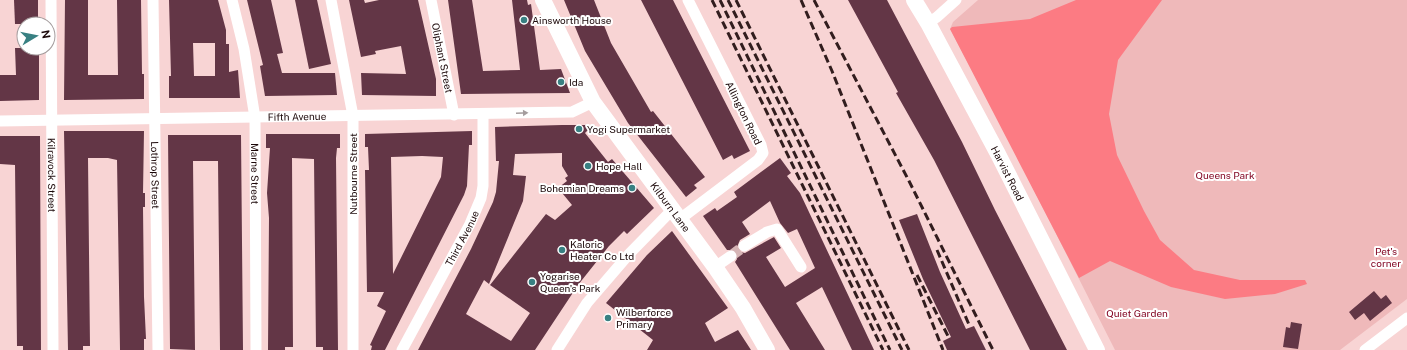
<svg xmlns="http://www.w3.org/2000/svg" width="1407" height="350" viewBox="0 0 1407 350" font-family="'Public Sans',sans-serif">
<style>
.green{fill:#efb9ba}
.forest{fill:#fc7b83}
.building{fill:#633646;fill-rule:evenodd}
.lines{fill:none;stroke-linecap:round;stroke-linejoin:round}
.street-tunnel{stroke:#d7b5b6;stroke-width:11;stroke-dasharray:11 5.5;stroke-linecap:butt}
.street{stroke:#fff;stroke-width:11}
.secondary{stroke:#fff;stroke-width:16}
.rail{stroke:#321d1e;stroke-width:3;stroke-dasharray:8 4;stroke-linecap:butt}
.oneway{fill:#a49c9d}
.poi-dot{fill:#388082;stroke:#fff;stroke-width:1.5}
.labels{text-anchor:middle;dominant-baseline:central;stroke-width:4;stroke-linejoin:round;paint-order:stroke}
.poi-label{font-size:10px;fill:#1b0809;stroke:#fff;text-anchor:start}
.street-label{font-size:10px;fill:#1b0809;stroke:#fff}
.park-label{font-size:10px;fill:#830825;stroke:#fff}
</style>
<rect width="100%" height="100%" fill="#f8d4d4"/>
<path class="green" d="M978,0h429v299l-67,51h-225l-108,-213 -57,-108 3,-7z"/>
<path class="forest" d="M1076,0h86l-44,60 -9,54 8,41 27,56 16,29 34,30 46,10h65l2,4 -32,10 -50,5 -54,-12 -61,-26 -31,17 -129,-249 2,-2 78,-8z"/>
<g class="building">
<path d="M14,0h24v24h-23z"/>
<path d="M65,0h23v75h30l-1,-75h24l1,74h2v25l-80,1z"/>
<path d="M169,0h49l8,30v14h3v28l9,-2 2,28h-71v-22h2zM193,43h22v33h-21z"/>
<path d="M247,0h24l12,53 -6,1 5,19h53l2,22 -72,1 -5,-30 3,-1z"/>
<path d="M295,0h22l14,64 -22,5z"/>
<path d="M349,0h15l1,3 14,-3h39l18,79v17l-74,-1 -1,-22 45,1 -5,-28 -26,5 1,3 -15,3z"/>
<path d="M448,0h24l11,71 37,-1 -8,-70h15l1,5 3,-1 9,66 21,-1 9,24 -109,1z"/>
<path d="M564,0h30l17,43 40,69 2,-1 52,66 -11,8 3,3 -11,9 -58,-74 -43,-72z"/>
<path d="M641,0h32l77,151 -16,8 -2,-4 -9,5z"/>
<path d="M848,0h39l75,142 33,68 72,140h-37l-96,-190 -38,-67 2,-1z"/>
<path d="M15,48h24v52l-39,1v-26h16z"/>
<path d="M562,125h31l-8,8 23,29 4,-3 42,49 -27,26 -3,-3 -15,15 -31,39 -43,65h-117l53,-101 22,-47 3,-10 3,-31h-3l-1,-34zM562,153v13l6,10 -3,2 2,3 -9,7 14,17 -17,15 -9,-6 -56,71 40,28 -19,28 -45,-27 18,-34 5,4 34,-83 3,-25 -13,-1 2,-21z"/>
<path d="M64,131h80l-1,62h2v14h-2l1,90 2,42h-2v11h-24l-3,-190 -9,-2h-20l2,188h-7v4h-15z"/>
<path d="M472,131v14h-3l-2,41 -3,9 -79,155h-14l1,-4 -2,-1 16,-34 -9,-5 7,-14h-17l-2,-122h4l-1,-23h-3v-13zM422,156l21,1 -2,20 -48,97 -2,-117z"/>
<path d="M266,134h74v14h-3l-1,10 2,192h-15v-3h-7l-2,-188 -22,-1 1,189h-8v3h-17l1,-132 -2,-25 3,-45h-4z"/>
<path d="M168,135h73l2,215h-23l-2,-189h-25l2,189 -25,-1z"/>
<path d="M0,136h40l1,214h-18v-4h-6l-2,-181 -15,-1z"/>
<path d="M780,158l11,15 -4,3 13,17 74,157h-22l-30,-63 -26,16 29,47h-35l-55,-88 2,-3v-7l-3,-2h-7l-24,-34 12,-8 2,3 20,-14 -3,-5zM770,201l10,22 8,10 9,-4 18,39 -30,19 -19,-30 15,-9 -7,-11 -29,16 -5,-1 -3,-5 3,-7 10,-6 -8,-12z"/>
<path d="M917,214l23,58 26,57 8,-3 12,24h-39l-4,-9 8,-4 -28,-58 -24,-59z"/>
<path d="M672,231l56,77 -23,15 10,19 23,-12 13,20h-104l6,-10 -47,-37 41,-48z"/>
<path d="M1374,291l7,8 5,-4 6,8 -22,18 -6,-8 -9,7 -6,-8z"/>
<path d="M1291,322l11,2 -4,25 -15,-2 3,-20 4,1z"/>
</g>
<g class="lines">
<path class="street-tunnel" d="M731,256l13,-10"/>
<g class="street">
<path id="s1" d="M51,0l2,350"/>
<path id="s2" d="M153,0l5,350"/>
<path id="s3" d="M232,0l12,49 11,69 1,232"/>
<path d="M331,0l22,116v234"/>
<path id="s4" d="M431,0l23,115"/>
<path d="M928,23l9,-6 19,-17"/>
<path id="s5" d="M0,121l572,-9 21,-10"/>
<path d="M680,219l78,-59 5,-7 -2,-8 -73,-145"/>
<path d="M744,246l23,-14 10,-3 24,38"/>
<path d="M715,267l16,-11"/>
<path id="s6" d="M402,350l68,-126 11,-26 2,-12v-72"/>
<path d="M557,350l30,-47 43,-50 43,-44"/>
<path d="M1365,350l42,-32"/>
</g>
<g class="secondary">
<path id="s7" d="M543,0l50,102 122,165 28,41 24,42"/>
<path id="s8" d="M914,0l14,23 70,131 99,196"/>
</g>
<g class="rail">
<path d="M712,0l171,350"/>
<path d="M720,0l170,350"/>
<path d="M728,0l174,350"/>
<path d="M736,0l173,350"/>
<path d="M801,0l31,71 111,279"/>
<path d="M814,0l95,181 84,169"/>
<path d="M937,250l33,77"/>
<path d="M917,275l32,63"/>
</g>
</g>
<defs><path id="oneway-solid" d="M-6-.8H1V-3.2L6.5 0L1 3.2V.8H-6Z"/></defs>
<use class="oneway" href="#oneway-solid" transform="translate(522 113) rotate(-2)"/>
<g class="poi-dot">
<circle cx="524" cy="20" r="4"/>
<circle cx="561" cy="82" r="4"/>
<circle cx="579" cy="129" r="4"/>
<circle cx="588" cy="166" r="4"/>
<circle cx="632" cy="188" r="4"/>
<circle cx="562" cy="250" r="4"/>
<circle cx="532" cy="282" r="4"/>
<circle cx="608" cy="318" r="4"/>
</g>
<g class="labels">
<g class="poi-label">
<text x="532" y="20">Ainsworth House</text>
<text x="569" y="82">Ida</text>
<text x="587" y="129">Yogi Supermarket</text>
<text x="596" y="166">Hope Hall</text>
<text x="624" y="188" text-anchor="end">Bohemian Dreams</text>
<text x="570" y="244">Kaloric<tspan x="570" dy="12">Heater Co Ltd</tspan></text>
<text x="540" y="276">Yogarise<tspan x="540" dy="12">Queen's Park</tspan></text>
<text x="616" y="312">Wilberforce<tspan x="616" dy="12">Primary</tspan></text>
</g>
<g class="street-label">
<text stroke="none"><textPath href="#s4" startOffset="59">Oliphant Street</textPath></text>
<text transform="translate(744 113) rotate(64)">Allington Road</text>
<text stroke="none"><textPath href="#s5" startOffset="297">Fifth Avenue</textPath></text>
<text stroke="none"><textPath href="#s3" startOffset="176">Marne Street</textPath></text>
<text transform="translate(353 174) rotate(-90)">Nutbourne Street</text>
<text stroke="none"><textPath href="#s8" startOffset="197">Harvist Road</textPath></text>
<text stroke="none"><textPath href="#s1" startOffset="175">Kilravock Street</textPath></text>
<text stroke="none"><textPath href="#s2" startOffset="175">Lothrop Street</textPath></text>
<text stroke="none"><textPath href="#s7" startOffset="244">Kilburn Lane</textPath></text>
<text stroke="none"><textPath href="#s6" startOffset="127">Third Avenue</textPath></text>
</g>
<g class="park-label">
<text x="1225" y="175">Queens Park</text>
<text x="1386" y="251">Pet's<tspan x="1386" dy="12">corner</tspan></text>
<text x="1137" y="313">Quiet Garden</text>
</g>
</g>
<g transform="translate(36 36) rotate(80)"><circle r="19" fill="#ffffff" stroke="#a49c9d"/>
<path d="M0-3L7 15L0 10L-7 15Z" fill="#388082"/>
<text y="-6" font-size="11" font-weight="bold" text-anchor="middle" fill="#1b0809">N</text>
</g>
</svg>
